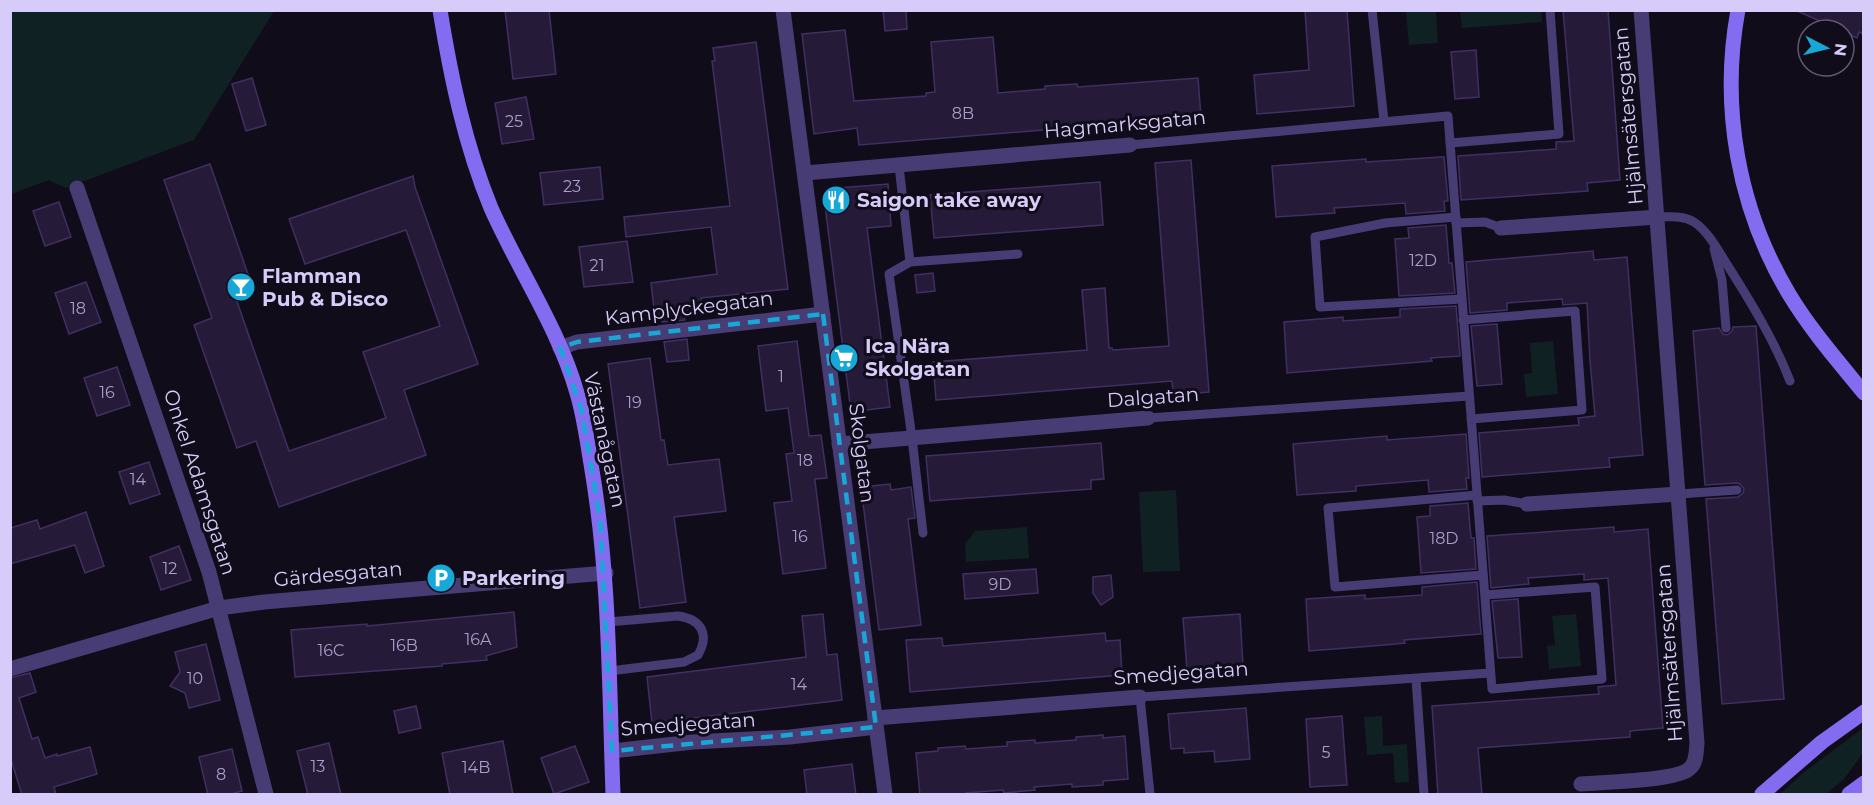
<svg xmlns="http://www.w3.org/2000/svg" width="1874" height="805" viewBox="0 0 1874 805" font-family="Montserrat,sans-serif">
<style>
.green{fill:#102123}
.building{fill:#251b38;stroke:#412f62;stroke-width:1.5}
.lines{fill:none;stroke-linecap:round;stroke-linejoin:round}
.lane{stroke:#473c74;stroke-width:9}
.street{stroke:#473c74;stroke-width:15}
.secondary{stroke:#836cef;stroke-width:15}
.marked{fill:none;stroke:#18a8d8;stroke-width:4.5;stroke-dasharray:12 8;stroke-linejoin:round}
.labels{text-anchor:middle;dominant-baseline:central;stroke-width:6;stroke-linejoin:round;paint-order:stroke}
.number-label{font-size:16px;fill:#aa9fc9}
.street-label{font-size:20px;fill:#d7cbf9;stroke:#110c1a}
.poi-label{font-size:20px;font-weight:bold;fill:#d7cbf9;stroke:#110c1a;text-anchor:start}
</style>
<rect width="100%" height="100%" fill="#110c1a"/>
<g class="green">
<path d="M10,11h264l-80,129 -128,48 -17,-8 -38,14z"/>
<path d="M1406,11h30l2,32 -29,2z"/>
<path d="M1460,11h81l1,11 -80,6z"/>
<path d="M1553,341l5,53 -32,3 -2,-23 8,-1 -2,-30z"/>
<path d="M1176,490l4,81 -37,1 -4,-80z"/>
<path d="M1027,527l2,31 -63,4 -1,-18 10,-13z"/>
<path d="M1576,614l5,52 -32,3 -2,-23 8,-1 -3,-29z"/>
<path d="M1382,716l1,30 24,-2 2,38 -14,1 -2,-30 -26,2 -3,-38z"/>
<path d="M1863,728v25l-19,26 -18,15h-46l23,-21z"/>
</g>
<g class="building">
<path d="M505,10h44l7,64 -43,5z"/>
<path d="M883,10h23l1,19 -22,2z"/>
<path d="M1305,10h42l7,96 -97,8 -3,-39 55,-5z"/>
<path d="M1563,10h45l12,170 -33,3 1,8 -127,9 -3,-44 98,-7v-7l18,-1z"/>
<path d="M1795,10h68v24l-4,-2 -2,6 -13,-6v-2h-4z"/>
<path d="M845,30l9,71 72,-5v-3l9,-1 -4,-50 62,-5 5,56 47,-4v-3l32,-2 1,3 120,-9 3,39 -342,28 -2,-17 -43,6 -12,-100z"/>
<path d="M756,42l32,247 -87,9 2,14 -19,2 1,6 -23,2v-5l-7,1 -4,-35 66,-9 -6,-47 -85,10 -2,-20 106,-11 -18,-145h3l-2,-13z"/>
<path d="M1476,50l3,47 -24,2 -4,-47z"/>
<path d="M252,78l14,47 -20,6 -14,-47z"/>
<path d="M526,97l8,42 -32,5 -7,-41z"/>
<path d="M1441,157h3l4,44h-4l1,10 -39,3 -1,-11 -71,5 1,5 -59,4 -4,-51 94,-7v3z"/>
<path d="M1191,160l18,232 -36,3 -1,-14 -236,19 -3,-38 154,-12 -5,-60 23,-2 4,60h3l1,2 56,-4 -14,-183z"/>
<path d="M210,164l41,119 -18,7 56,161 97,-33 -23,-66 77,-26 -34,-96 -101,34 -16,-45 124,-43 2,11 63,177 -74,26 22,65 -147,52 -23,-66 -19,7 -43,-123 18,-7 -48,-138z"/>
<path d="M600,167l3,32 -59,6 -4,-32z"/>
<path d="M1100,182l3,43 -169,13 -4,-43z"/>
<path d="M888,184l3,42 -24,2 23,179 -39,5 -26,-206 13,-18z"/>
<path d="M59,202l12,35 -26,9 -12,-35z"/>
<path d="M1446,225l3,38h3l3,30 -56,3 -4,-57 14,-1 -1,-10z"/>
<path d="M627,241l6,41 -49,5 -5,-40z"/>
<path d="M1593,251l1,9 33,-3 16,198 -34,3 1,9 -128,10 -3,-44 100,-8 -1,-7 17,-2 -5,-55 -3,-58 -24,2 -1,-6 -55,4v7l-37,3 -4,-51z"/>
<path d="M933,273l2,18 -18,2 -2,-18z"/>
<path d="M86,282l15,40 -32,12 -14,-41z"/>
<path d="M1456,306l4,50 -29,2 1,3 -145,12 -3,-51 59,-5v4l57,-4v-8z"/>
<path d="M1497,324l5,60 -25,2 -6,-60z"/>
<path d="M1756,326l28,373 -62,5 -16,-205 32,-2 5,-4 1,-4 -4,-5 -3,-1 -32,2 -12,-154 26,-3 4,6 4,1 5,-4 1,-4z"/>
<path d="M687,339l2,21 -22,2 -3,-20z"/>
<path d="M797,341l12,95 12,-1 6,43 -12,1v2l11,87 -43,6 -9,-71 18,-2 -6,-47 8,-1 -6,-45 -22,3 -8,-65z"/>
<path d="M650,358l11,82h3l4,25 51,-6 7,52 -52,6 12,85 -46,6 -32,-244z"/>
<path d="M117,367l13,38 -33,11 -13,-38z"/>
<path d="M1466,434l3,44h-3l1,11 -38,3 -1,-12 -72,6v5l-59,4 -4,-51 94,-8v4z"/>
<path d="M1101,443l3,36 -13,1v9l-161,12 -4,-45z"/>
<path d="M149,462l11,32 -30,10 -11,-32z"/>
<path d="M890,484l1,6 20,-3 4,31 -7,1 13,106 -42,5 -18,-143z"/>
<path d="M1468,503l3,35h3l2,31 -55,4 -4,-56 13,-1v-10z"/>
<path d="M86,512l18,54 -19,7 -10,-28 -65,19v-36l27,-8 3,9z"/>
<path d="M1614,527v5l34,-3 15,199 -33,3v6l-152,11 4,47h-44l-6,-89 167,-12 -1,-7 18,-2 -8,-107 -24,2v-6l-56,4 1,6 -38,4 -4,-52z"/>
<path d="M179,546l12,34 -30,10 -11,-33z"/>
<path d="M1036,569l2,24 -73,6 -2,-25z"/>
<path d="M1111,575l2,22 -12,8 -8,-12v-16z"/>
<path d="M1477,582l4,52 -77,6 1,3 -20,2 -76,6 -3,-52 59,-4v4l57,-4v-8z"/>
<path d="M1518,599l4,58 -24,1 -6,-57z"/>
<path d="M514,612l3,35 -31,9 1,4 -45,4v2l-147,11 -4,-47 76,-6v2z"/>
<path d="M823,614l4,41 10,-1 5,46 -190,23 -5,-46 159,-20 -4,-41z"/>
<path d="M1240,614l3,52 -56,4 -4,-52z"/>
<path d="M1105,633l1,8 14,-1 2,35 -212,17 -4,-52 36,-2 1,8z"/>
<path d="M206,644l14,56 -31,8 -4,-15 -15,-7 10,-14 -5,-20z"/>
<path d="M30,673l6,19 -17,6 13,41 6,-2 7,21 12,-4v2l33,-9 7,27 -43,13 2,8h-34l-12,-39v-78z"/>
<path d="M416,706l5,22 -22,5 -5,-22z"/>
<path d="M1246,708l4,51 -35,3 -1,-11 -30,2v-5l-13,1 -3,-35z"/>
<path d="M1342,716l5,69 -37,2 -4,-68z"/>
<path d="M1103,735v3l22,-2 3,43 -25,2v4l-31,2v-3l-38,3 1,3 -31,3 -1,-3 -37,3v2h-46l-4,-42 22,-2v-3l27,-2 1,3 41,-3v-4l28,-2v3l41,-3v-3z"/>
<path d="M503,741l10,54h-63l-8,-42z"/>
<path d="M329,743l12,52h-33l-11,-44z"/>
<path d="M575,746l14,36 -35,12 -13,-36z"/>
<path d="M232,749l10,42 -14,4h-20l-9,-38z"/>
<path d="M852,764l4,31h-49l-3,-25z"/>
</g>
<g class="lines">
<g class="lane">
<path d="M1372,10l12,111"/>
<path d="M1450,143l109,-9 -9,-124"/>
<path d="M1130,145l318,-29 44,573 110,-10 -7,-92 -110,8"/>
<path d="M899,166l11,96"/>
<path d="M1456,217l-71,6 -70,14 5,70 142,-8"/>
<path d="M1658,217c12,0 25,-2 36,5 15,10 25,30 34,44 24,38 46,74 62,115"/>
<path d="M1456,223l29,-1 16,6"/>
<path d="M1714,249l8,31 4,48"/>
<path d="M1463,320l112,-9 7,99 -111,9"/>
<path d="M1148,418l321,-22"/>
<path d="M1679,494l58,-4"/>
<path d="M1477,495l-149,13 7,79 148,-12"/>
<path d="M1477,501l27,-1 23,4"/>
<path d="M923,533l-11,-95 -23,-164 21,-12 108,-8"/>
<path d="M608,622l70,-6c23,3 32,18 20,39l-14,7 -75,9"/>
<path d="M1416,679l8,115"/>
<path d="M1150,794l-10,-97 350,-24"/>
</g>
<g class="street">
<path d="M783,10l102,784"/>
<path d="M805,173l325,-28"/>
<path d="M77,188l132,384 57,222"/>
<path d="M1501,228l157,-11"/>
<path d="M560,348l17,-6 246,-28"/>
<path d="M839,444l309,-26"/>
<path d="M1527,504l152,-10"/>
<path d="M10,669l209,-61 45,-6 342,-29"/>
<path d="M875,718l265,-21"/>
<path d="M612,751l81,-9 97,-5 86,-10"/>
<path d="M1581,784c21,-2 95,-3 108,-15 8,-6 7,-17 8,-26l-56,-733"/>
</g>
<g class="secondary">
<path d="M440,10c11,68 25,135 51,198 27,61 68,121 86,185 7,23 10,47 14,71 19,110 18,220 22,330"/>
<path d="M1738,10c-18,97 0,199 51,284 21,35 48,66 75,99"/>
<path d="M1762,794l60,-52 42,-30"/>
<path d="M1849,794l15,-11"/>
</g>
</g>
<path class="marked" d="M823,314l53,413 -264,24 -12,-233 -19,-110 -21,-60 17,-6z"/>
<defs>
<g id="restaurant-disc" transform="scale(1.5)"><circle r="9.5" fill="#18a8d8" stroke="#110c1a"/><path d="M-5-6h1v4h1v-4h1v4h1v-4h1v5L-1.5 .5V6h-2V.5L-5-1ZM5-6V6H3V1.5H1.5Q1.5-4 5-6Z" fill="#fff"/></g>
<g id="bar-disc" transform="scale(1.5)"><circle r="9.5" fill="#18a8d8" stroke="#110c1a"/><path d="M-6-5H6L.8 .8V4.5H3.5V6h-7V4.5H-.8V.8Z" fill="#fff"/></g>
<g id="supermarket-disc" transform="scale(1.5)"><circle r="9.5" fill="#18a8d8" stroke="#110c1a"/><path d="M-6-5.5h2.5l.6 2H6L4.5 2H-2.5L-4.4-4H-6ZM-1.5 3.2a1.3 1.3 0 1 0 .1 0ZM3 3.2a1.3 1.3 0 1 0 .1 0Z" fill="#fff"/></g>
<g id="parking-disc" transform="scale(1.5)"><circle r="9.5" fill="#18a8d8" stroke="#110c1a"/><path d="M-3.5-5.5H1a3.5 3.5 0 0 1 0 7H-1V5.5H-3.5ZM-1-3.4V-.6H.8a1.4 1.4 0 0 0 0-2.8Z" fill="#fff"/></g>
</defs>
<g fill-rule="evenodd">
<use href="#restaurant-disc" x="836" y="200"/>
<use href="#bar-disc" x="241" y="287"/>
<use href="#supermarket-disc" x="844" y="358"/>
<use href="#parking-disc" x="441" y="578"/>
</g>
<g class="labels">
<g class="number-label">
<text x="963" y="113">8B</text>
<text x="514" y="121">25</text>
<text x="572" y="186">23</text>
<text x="1423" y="260">12D</text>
<text x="597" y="265">21</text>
<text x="78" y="308">18</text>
<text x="781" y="376">1</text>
<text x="107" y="392">16</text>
<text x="634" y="402">19</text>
<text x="805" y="460">18</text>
<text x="138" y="479">14</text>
<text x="800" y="536">16</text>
<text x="1444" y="538">18D</text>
<text x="170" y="568">12</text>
<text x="1000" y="584">9D</text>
<text x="478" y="639">16A</text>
<text x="404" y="645">16B</text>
<text x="331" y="650">16C</text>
<text x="195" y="678">10</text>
<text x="799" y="684">14</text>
<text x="1326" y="752">5</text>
<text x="318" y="766">13</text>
<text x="476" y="767">14B</text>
<text x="221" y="774">8</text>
</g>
<g class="street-label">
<text transform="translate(1628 116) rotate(-95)">Hjälmsätersgatan</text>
<text transform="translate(1125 124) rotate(-5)">Hagmarksgatan</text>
<text transform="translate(689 308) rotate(-7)">Kamplyckegatan</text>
<text transform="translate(1153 397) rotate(-4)">Dalgatan</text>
<text transform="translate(605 440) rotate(78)">Västanågatan</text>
<text transform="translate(862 453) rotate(83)">Skolgatan</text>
<text transform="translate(200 482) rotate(72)">Onkel Adamsgatan</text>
<text transform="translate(338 574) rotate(-5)">Gärdesgatan</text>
<text transform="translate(1669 653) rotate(-94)">Hjälmsätersgatan</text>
<text transform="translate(1181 673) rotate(-4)">Smedjegatan</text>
<text transform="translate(688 724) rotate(-4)">Smedjegatan</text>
</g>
<g class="poi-label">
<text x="857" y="200">Saigon take away</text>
<text x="262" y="276">Flamman<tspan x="262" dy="23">Pub &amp; Disco</tspan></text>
<text x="865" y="346">Ica Nära<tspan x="865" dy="23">Skolgatan</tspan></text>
<text x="462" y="578">Parkering</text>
</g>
</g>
<rect width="1874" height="805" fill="none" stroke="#d7cbf9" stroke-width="24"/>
<g transform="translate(1826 48) rotate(97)"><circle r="28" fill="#110c1a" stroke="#605873" stroke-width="1.5"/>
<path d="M0-4.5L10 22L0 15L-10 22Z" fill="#18a8d8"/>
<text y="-9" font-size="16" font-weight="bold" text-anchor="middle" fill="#d7cbf9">N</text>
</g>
</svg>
